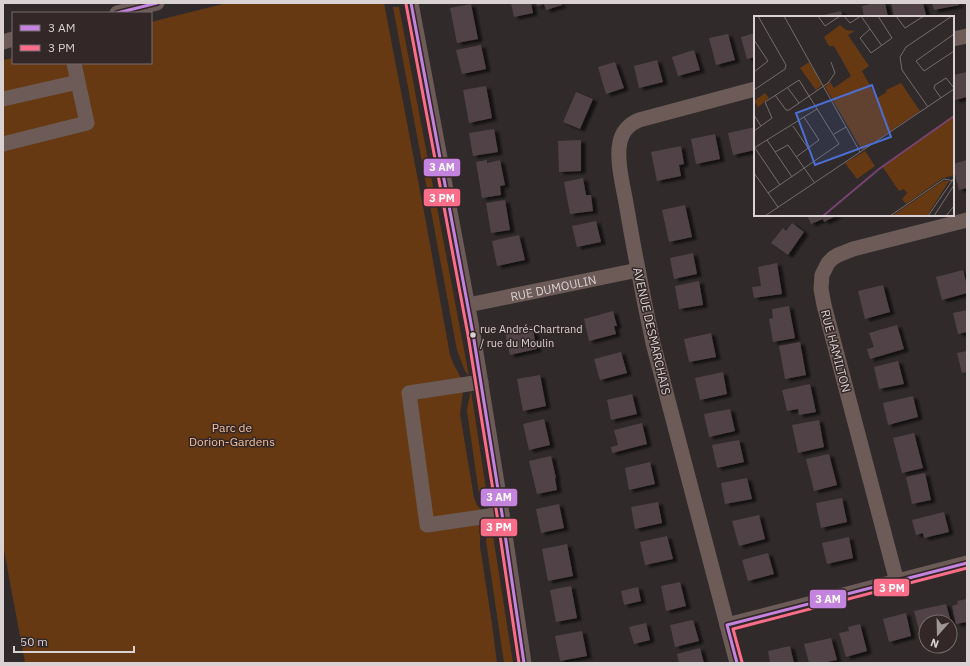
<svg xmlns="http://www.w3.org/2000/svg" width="970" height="666" viewBox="0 0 970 666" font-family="'IBM Plex Sans',sans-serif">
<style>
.green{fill:#663913}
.building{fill:#514247;filter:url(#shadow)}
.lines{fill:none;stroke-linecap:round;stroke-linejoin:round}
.minor{stroke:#6c5b57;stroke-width:15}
.bus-1-casing{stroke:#332728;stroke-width:6}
.bus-2-casing{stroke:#332728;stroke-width:6}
.bus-1{stroke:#c483df;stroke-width:3}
.bus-2{stroke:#fb6d88;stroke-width:3}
.bus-dot{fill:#d9d1d2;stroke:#332728;stroke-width:1.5}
.labels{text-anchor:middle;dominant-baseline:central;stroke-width:3;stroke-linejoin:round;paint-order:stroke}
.bus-label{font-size:11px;fill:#d9d1d2;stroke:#332728;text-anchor:start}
.street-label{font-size:12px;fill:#d9d1d2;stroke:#332728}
.park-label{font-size:12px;fill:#f6c09b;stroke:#332728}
.inset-river{fill:none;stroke:#764370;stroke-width:2}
.inset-road{fill:none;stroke:#746d6d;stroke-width:1}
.view{fill:#4c6fd6;fill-opacity:0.15;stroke:#4c6fd6;stroke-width:2}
.inset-edge{fill:none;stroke:#d9d1d2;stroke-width:2}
.line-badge{stroke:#332728;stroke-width:1.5}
.badge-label{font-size:11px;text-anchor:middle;font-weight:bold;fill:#fff}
</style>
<defs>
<filter id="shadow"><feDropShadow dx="4.5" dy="2.5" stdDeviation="1" flood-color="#0009"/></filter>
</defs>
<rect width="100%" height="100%" fill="#302a2a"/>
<g class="green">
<path d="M227,3h157l42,219 24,133 3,8 8,15 2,13 -3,23 14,84 3,7 5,6 3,11 -5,14v10l12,78 5,39h-472l-22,-118v-485l10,-2v5h138v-41z"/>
<path d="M393,7h6l70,369 -4,-5 -8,-21z"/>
<path d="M471,391l18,118 -3,-3 -7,-13 -12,-82 1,-7z"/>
<path d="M491,523l22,140h-9l-18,-122 3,-13z"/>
</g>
<g class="building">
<path d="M511,3h20l2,10 -19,4z"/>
<path d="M536,3h25l1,2 -16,5 -2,-6 -7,2z"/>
<path d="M875,3h10l3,14h-24l-2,-11z"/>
<path d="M891,3h32l3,12 -10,2h-22z"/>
<path d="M932,3h27v2l-25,5z"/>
<path d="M471,4l7,35 -21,4 -7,-35z"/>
<path d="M841,11l1,6h-23v-1z"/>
<path d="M755,33v24l-8,2 -6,-22z"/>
<path d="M728,34l7,26 -19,5 -7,-27z"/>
<path d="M481,45l5,24 -24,5 -6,-24z"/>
<path d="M694,50l6,20 -22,6 -6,-19z"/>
<path d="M657,60l6,22 -24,6 -5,-22z"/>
<path d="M615,62l9,26 -18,6 -8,-27z"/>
<path d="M967,72v25l-12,3 -2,-8v-17z"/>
<path d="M486,86l6,32 -23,5 -6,-33z"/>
<path d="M576,92l17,7 -13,30 -17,-7z"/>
<path d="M755,127v23l-22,5 -5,-22z"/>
<path d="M494,129l4,23 -25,4 -4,-23z"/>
<path d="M715,134l5,25 -24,5 -5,-25z"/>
<path d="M581,140v31l-22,1 -1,-31z"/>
<path d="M681,146l3,18 -5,1 2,11 -24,5 -6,-29z"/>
<path d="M487,160v3l13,-3 5,25 -5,1 1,9 -19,3 -6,-36z"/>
<path d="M967,160v28l-8,2 -6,-23v-3z"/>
<path d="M583,178l3,17h5l2,16 -23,3 -6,-32z"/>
<path d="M505,200l5,30 -19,3 -5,-30z"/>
<path d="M685,205l7,32 -23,5 -7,-32z"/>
<path d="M807,215h31l-14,7 -1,-3 -12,5z"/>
<path d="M596,221l5,21 -24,5 -5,-21z"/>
<path d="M792,223l12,9 -16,23 -17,-12 12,-15 3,3z"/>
<path d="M519,235l6,25 -28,6 -5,-25z"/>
<path d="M693,253l4,21 -23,5 -4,-21z"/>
<path d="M777,263l5,31 -28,4 -2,-11 9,-1 -3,-19z"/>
<path d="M963,270l4,16v7l-25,7 -6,-23z"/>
<path d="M699,281l4,24 -24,4 -4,-23z"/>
<path d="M883,285l7,27 -25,7 -7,-28z"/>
<path d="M789,306l6,32 -22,4 -4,-23 4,-1 -1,-9z"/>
<path d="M967,310v22l-9,2 -5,-21z"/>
<path d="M613,311l4,15h-3l2,8 -27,7 -5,-22z"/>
<path d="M897,325l7,24 -34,10 -3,-10 7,-2 -5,-14z"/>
<path d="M532,326l5,23 -27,6 -5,-22z"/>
<path d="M711,333l5,24 -27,5 -5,-23z"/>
<path d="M800,342l6,33 -21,4 -6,-33z"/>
<path d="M967,351v21l-5,1 -5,-20z"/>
<path d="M621,352l6,21 -27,7 -6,-21z"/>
<path d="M898,361l6,23 -25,5 -5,-22z"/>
<path d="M723,372l4,22 -27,6 -5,-22z"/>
<path d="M540,375l6,31 -23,5 -6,-32z"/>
<path d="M810,384l6,28 -17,3 -1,-6 -11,2 -5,-21z"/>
<path d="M632,394l5,20 -26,6 -4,-20z"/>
<path d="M913,396l5,21 -30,8 -5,-22z"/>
<path d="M730,409l5,22 -26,6 -5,-23z"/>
<path d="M544,419l6,26 -21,5 -6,-26z"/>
<path d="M819,420l5,27 -26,6 -6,-28z"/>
<path d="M642,423l5,21 -35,9 -1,-6 7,-2 -4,-15z"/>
<path d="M914,433l9,35 -21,5 -9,-35z"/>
<path d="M739,440l5,22 -27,6 -5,-23z"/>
<path d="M829,454l8,31 -23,6 -8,-32z"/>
<path d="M551,456l5,22h-1l2,12 -20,4 -8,-33z"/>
<path d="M650,462l5,22 -26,6 -4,-22z"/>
<path d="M925,473l6,27 -19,4 -6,-27z"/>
<path d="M747,478l5,21 -27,5 -4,-21z"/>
<path d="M842,498l5,24 -26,6 -5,-25z"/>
<path d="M658,502l4,21 -27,6 -4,-22z"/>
<path d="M559,504l5,24 -23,5 -5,-24z"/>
<path d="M944,512l5,20 -25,6 -1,-5 -7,2 -4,-15z"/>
<path d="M759,515l6,24 -26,7 -7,-25z"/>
<path d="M667,536l6,23 -28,6 -5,-23z"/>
<path d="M849,537l4,21 -26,6 -5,-21z"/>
<path d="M567,544l6,32 -25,5 -6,-32z"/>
<path d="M768,553l6,21 -26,7 -6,-21z"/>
<path d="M680,582l6,24 -20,5 -5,-25z"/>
<path d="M571,586l6,32 -21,4 -6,-32z"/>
<path d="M638,587l3,14 -17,4 -3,-14z"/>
<path d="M967,599v23l-11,2 -4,-18 6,-2 -1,-3z"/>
<path d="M946,604l5,18h-25v6l-7,2 -5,-19z"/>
<path d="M906,613l5,23 -22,6 -6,-23z"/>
<path d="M693,620l6,21 -24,6 -5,-22z"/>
<path d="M646,623l4,17 -16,4 -5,-17z"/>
<path d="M860,624l7,27 -21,6 -7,-24 10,-2 -1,-4z"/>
<path d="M582,631l5,25 -27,5 -5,-25z"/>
<path d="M831,638l6,22 -15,3h-13l-5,-19z"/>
<path d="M790,646l4,17h-24l-2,-12z"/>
<path d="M700,648l4,15h-25l-2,-9z"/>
</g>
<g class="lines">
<g class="minor">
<path d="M411,3l62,331 29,180 22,149"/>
<path d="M117,13l40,-10"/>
<path d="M953,39l14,-3"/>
<path d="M3,42l10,-3"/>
<path d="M3,99l75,-17 -4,-19"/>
<path d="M3,144l84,-21 -9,-41"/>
<path id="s1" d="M468,305l170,-35"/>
<path d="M481,382l-72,11 18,132 75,-11"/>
<path d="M897,582l-73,-277 -3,-16 1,-14 6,-12 5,-5 5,-3 15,-6 114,-29"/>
<path d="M727,625l240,-62"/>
<path d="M737,663l-84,-320c-10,-46 -19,-93 -27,-140 -3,-17 -10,-44 -6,-61 2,-10 9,-18 19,-22l116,-31"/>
</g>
<g class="bus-1-casing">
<g id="bus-1">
<path d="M411,3l62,331 29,180 22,149"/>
<path d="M117,13l40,-10"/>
<path d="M737,663l-10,-38 240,-62"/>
</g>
</g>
<g class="bus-2-casing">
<g id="bus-2">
<path d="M406,4l62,331 29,180 22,148"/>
<path d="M742,662l-9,-33 234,-61"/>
</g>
</g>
<use href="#bus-1" class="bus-1"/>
<use href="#bus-2" class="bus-2"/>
</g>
<circle class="bus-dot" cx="473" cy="335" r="3.5"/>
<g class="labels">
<g class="bus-label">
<text x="480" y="329">rue André-Chartrand<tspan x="480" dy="14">/ rue du Moulin</tspan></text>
</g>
<g class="street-label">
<text stroke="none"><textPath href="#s1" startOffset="87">RUE DUMOULIN</textPath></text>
<text transform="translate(652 331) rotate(77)">AVENUE DESMARCHAIS</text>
<text transform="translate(836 351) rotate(75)">RUE HAMILTON</text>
</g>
<g class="park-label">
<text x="232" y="427">Parc de<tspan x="232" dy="14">Dorion-Gardens</tspan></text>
</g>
</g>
<g transform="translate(754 16)">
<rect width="200" height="200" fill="#302a2a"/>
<path d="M86,9l6,5 9,1 -7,4 21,31 -7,5 15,27 10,-6 -1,-2 15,-7 19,28 -58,39 -37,-63 5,-5 4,6 17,-12 -17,-30h-5l-5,-9zM55,46l13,23 -6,5 -16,-22zM11,77l4,5 -15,13 4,-4 -4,-6zM200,99v60l-11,3 -37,26 -4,-5 5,-6 -3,-4 -5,2 -17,-25zM111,135l10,15 -18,13 -12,-16zM189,165h6l-22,35h-35z" fill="#663913"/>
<path class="inset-river" d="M69,200l56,-47 75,-53"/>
<path class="inset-road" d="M30,0l76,136M64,0l7,10 15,-10M90,0l6,7 11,-7M107,0l21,30M142,0l9,12 19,-12M116,13l-10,9 11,15 21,-15 -14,-22M200,18l-38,27 8,10 30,-20M0,24l14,21 -14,11M33,71l12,16M0,74l31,-21 1,-4 -28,-49M21,79l11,15h3l39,-27 7,-10 -4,-11M187,82l-7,-10 1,-3 11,-7 8,10M174,91l-26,-37 -2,-13 6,-10 46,-31M0,99l7,11M39,110l15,22M0,115l18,-13 -7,-16 34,-22 40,64 -71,49M80,118l12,-7M13,124l25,37M0,132l63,-39M1,132l25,37M21,136l13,-7 26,37M42,141l23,-17 -15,-23M0,157l24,34M11,200l189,-127M136,200l54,-37 10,2M174,200l26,-38M180,200l20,-31M192,200l8,-10"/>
<path class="view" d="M118,69l19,52 -76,28 -19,-52z"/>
<rect width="200" height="200" class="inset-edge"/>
</g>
<g class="line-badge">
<rect x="423" y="158" width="38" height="19" rx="4" fill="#c483df"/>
<rect x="423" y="188" width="38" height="19" rx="4" fill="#fb6d88"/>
<rect x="480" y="488" width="38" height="19" rx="4" fill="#c483df"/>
<rect x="480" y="518" width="38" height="19" rx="4" fill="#fb6d88"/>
<rect x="873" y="578" width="37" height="19" rx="4" fill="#fb6d88"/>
<rect x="809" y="589" width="38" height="20" rx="4" fill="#c483df"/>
</g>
<g class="badge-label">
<text x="442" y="171">3 AM</text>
<text x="442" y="202">3 PM</text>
<text x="499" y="501">3 AM</text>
<text x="499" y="531">3 PM</text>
<text x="892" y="592">3 PM</text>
<text x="828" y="603">3 AM</text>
</g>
<rect width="970" height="666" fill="none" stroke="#d9d1d2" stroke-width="8"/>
<rect x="12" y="12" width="140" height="52" fill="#332728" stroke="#756b6c"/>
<rect x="20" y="25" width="20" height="6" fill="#c483df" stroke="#756b6c"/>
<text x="48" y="32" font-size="12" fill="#d9d1d2">3 AM</text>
<rect x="20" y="45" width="20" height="6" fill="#fb6d88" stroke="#756b6c"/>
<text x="48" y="52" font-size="12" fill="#d9d1d2">3 PM</text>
<g transform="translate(938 634) rotate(200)"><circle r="19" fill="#332728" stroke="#756b6c"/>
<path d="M0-3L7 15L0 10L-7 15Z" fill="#9e9797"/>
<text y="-6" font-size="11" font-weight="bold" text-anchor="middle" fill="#d9d1d2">N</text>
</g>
<path d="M14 646v6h120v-6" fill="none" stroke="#d9d1d2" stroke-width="2"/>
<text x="20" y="646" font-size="12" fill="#d9d1d2" stroke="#332728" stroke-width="3" paint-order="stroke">50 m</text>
</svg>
